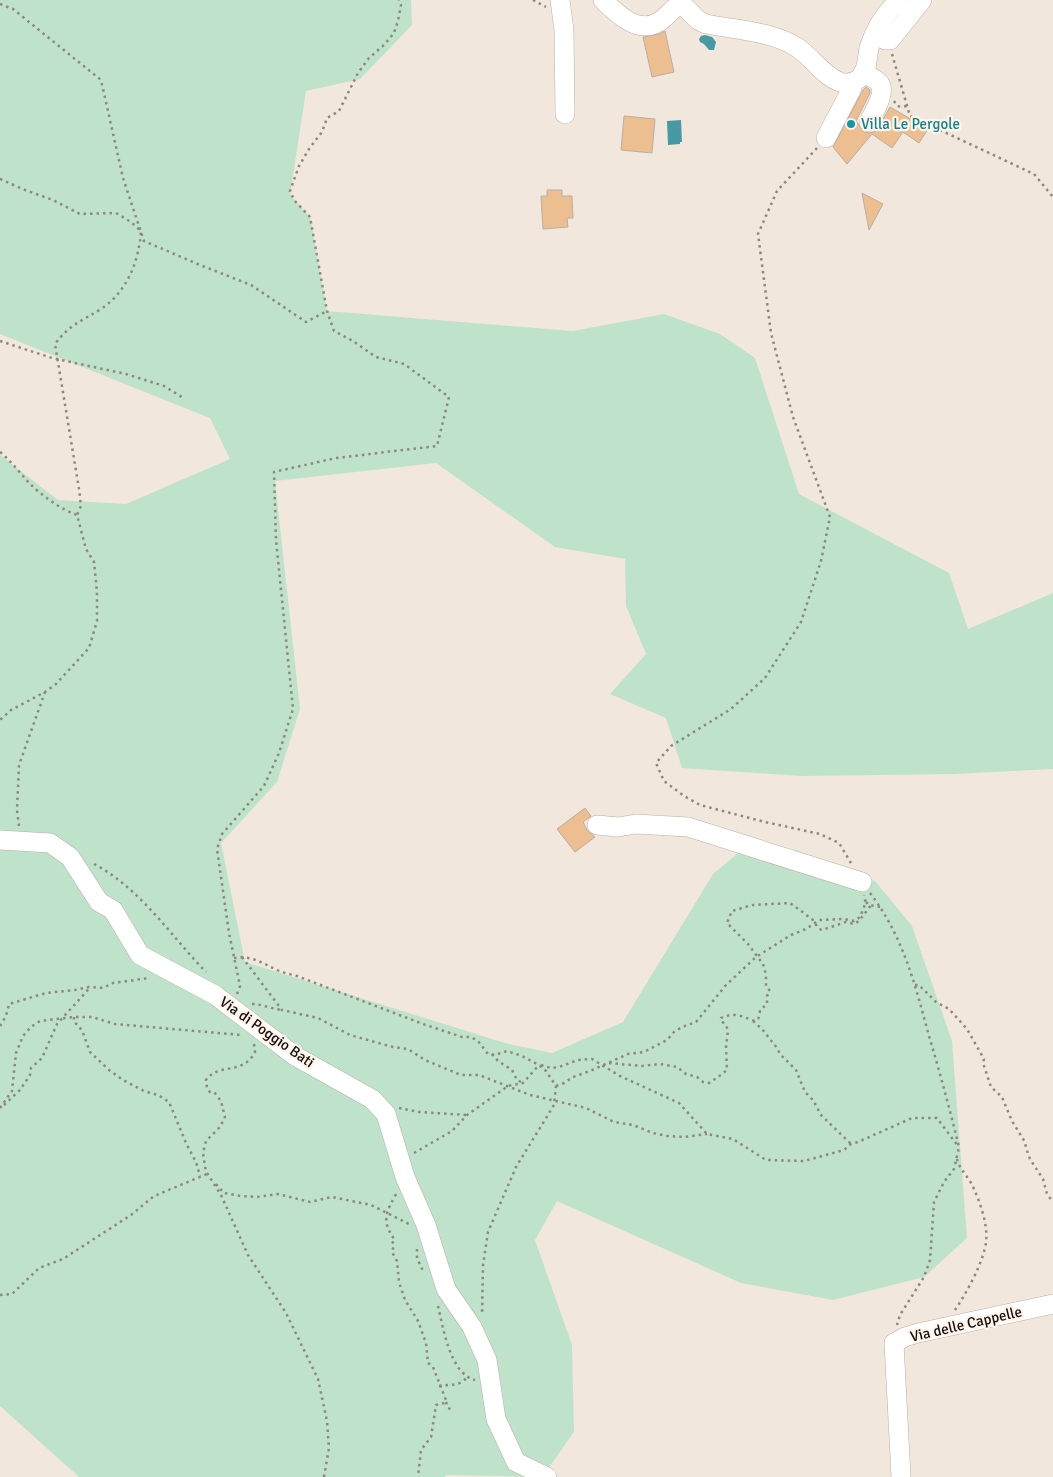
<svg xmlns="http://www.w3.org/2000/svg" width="1053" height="1477" viewBox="0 0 1053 1477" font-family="Signika,sans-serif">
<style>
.green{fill:#bee3ca}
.water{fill:#479aa3}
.building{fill:#edbe90;stroke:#b9afa5}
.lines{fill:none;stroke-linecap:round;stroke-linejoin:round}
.minor-casing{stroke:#b9afa5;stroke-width:20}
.path{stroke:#8f8780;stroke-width:2.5;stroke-dasharray:2.5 4;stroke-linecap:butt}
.minor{stroke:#fff;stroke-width:19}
.culture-dot{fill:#0f9aa8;stroke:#fff4ea;stroke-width:2}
.labels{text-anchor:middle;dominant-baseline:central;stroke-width:4.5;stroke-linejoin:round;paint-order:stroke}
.culture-label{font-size:15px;fill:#0d838f;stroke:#fff4ea;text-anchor:start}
.street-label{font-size:15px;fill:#110e0b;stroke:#fff4ea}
</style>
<rect width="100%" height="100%" fill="#f2e7dc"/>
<path class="green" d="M0,0h411l1,25 -52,54 -54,12 -16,104 20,22 17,94 246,20 91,-17 56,20 35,24 44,136 150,79 19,56 85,-36v176l-99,5 -152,2 -120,-8 -16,-50 -56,-24 36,-40 -20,-48 -1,-47 -70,-12 -119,-84 -161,18 25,228 -23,73 -56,61 24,119 260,81 47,10 71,-31 90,-148 30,-25 53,1 79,31 37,45 40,115 15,197 -43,39 -91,23 -92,-17 -184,-82 -22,39 37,105 2,87 -32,45 -96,-2 -1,2h-366l-79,-71v-951l58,45 68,4 104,-45 -20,-41 -210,-84z"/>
<g class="water">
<path d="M705,35l7,2 4,5 -2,8h-5l-5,-6 -4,-2 -1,-3 2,-3z"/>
<path d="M681,120l1,22h-2v2l-12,1 -1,-24z"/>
</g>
<g class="building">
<path d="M665,31l9,41 -22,5 -9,-40 16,-3z"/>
<path d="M866,87l4,3v3l-14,28 8,11 6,1 6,-2 14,-24 38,22 -9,14 -16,-11 -11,16 -20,-14 -25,30 -14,-17 30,-57z"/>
<path d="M624,116l31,3 -3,34 -31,-3z"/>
<path d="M547,190h15v6h10l1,22h-6l1,9 -25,2 -2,-33h6z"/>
<path d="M862,193l21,11 -14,26z"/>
<path d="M585,808l6,8 -8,6 4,8 8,7 -20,15 -18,-23z"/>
</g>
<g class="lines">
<g class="minor-casing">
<g id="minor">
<path d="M560,0l4,30 1,84"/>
<path d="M603,0c16,16 39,38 61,18 6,-5 11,-13 19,-13l15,15 8,4c30,6 66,7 92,24 15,10 25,28 42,34 8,3 15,0 21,-5 7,-8 6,-20 8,-29 6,-19 16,-36 31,-48"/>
<path d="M876,32l9,8h5l32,-40"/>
<path d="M863,73c6,3 14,6 17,11 6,10 -7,29 -11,38"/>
<path d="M826,138l26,-50 -1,-5"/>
<path d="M597,825l21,2 18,-3 52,3 174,55"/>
<path d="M0,840l50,3 20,14 29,45 14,8 27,45 75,40 80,61 77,43 14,15 19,63 21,48 20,64 26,38 15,33 9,59 20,43 31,15"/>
<path d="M901,1477l-7,-134 11,-6 13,-4 135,-29"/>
</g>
</g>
<g class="path">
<path d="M533,0l13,7"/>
<path d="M0,4l13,5 88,71 22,98 21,63 56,24 51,20 55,37 21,-11"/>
<path d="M892,54l18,62 124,58 19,23"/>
<path d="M894,101l3,5 5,1 5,-1"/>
<path d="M817,148l-40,43 -19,43 13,99 22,84 37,100 -9,44 -20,61 -36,56 -34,31 -60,37 -15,17 8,18 20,15 16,9 65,17 55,12 19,9 12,20"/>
<path d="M0,179l25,11 28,10 27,14 36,-1 15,9 10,9c-2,30 -14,61 -40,78 -19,12 -31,15 -46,35l24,145 2,17 -4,9"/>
<path d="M0,341l52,17 74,16 38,12 21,13"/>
<path d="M0,452c12,10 20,21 30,32 13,12 30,25 47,31l9,34 8,13 3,30v29l-8,27 -33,36 -11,8 -34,18 -11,10"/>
<path d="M19,826l-2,-16 2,-45 26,-73"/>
<path d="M94,864c46,24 76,71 112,108"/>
<path d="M870,893c33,43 45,91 59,143 11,37 21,74 30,111l-5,22 -10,13 -10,20 -4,58 -6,17 -24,38 -3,10"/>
<path d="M866,902l3,3 11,2"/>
<path d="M242,957l40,53 36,8 32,17 43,12 15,2 17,11 36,15h18l51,20 56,13 28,14 19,3 20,8 14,3 17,1 23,-3"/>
<path d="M234,958c17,-3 28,5 43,12 6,3 13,4 20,6l126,48 39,13h9l7,4 10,13 7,1 12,-4 15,5 17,9 7,6 10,15 -2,19 -38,62 -28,65 -5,33 -1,50"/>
<path d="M915,985h4l17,17 13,7 18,20 17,30 -1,4 8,24 11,10 10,24 13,21 1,6 4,11 13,20 4,15 6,8"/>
<path d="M237,994l3,-8 -11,-53 -12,-84 5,-15 42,-48 15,-33 14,-44 -17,-169 -2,-68 62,-14 101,-12 12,-49 -45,-33 -28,-7 -23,-16 -19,-10 -7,-20 -17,-94 -16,-17 -4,-9 9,-25 10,-17 13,-17 5,-14 12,-7 19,-38 11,-15 15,-13 10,-12 4,-12 3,-16 -2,-5"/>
<path d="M252,1004c10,0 19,5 30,6"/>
<path d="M74,1017v5l5,4 4,7 7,19 19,18 14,10 21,11 14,4 11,7 17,41 10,19 4,14"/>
<path d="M753,1021l9,8 15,19 3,6 16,16 9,22 8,8 8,15 30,29"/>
<path d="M0,1026l6,-10 3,-12 37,-11 29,-3 14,-3 14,1 10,-5 36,-5"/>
<path d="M254,1044l1,8c-12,24 -36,10 -49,28l1,8 3,4h4l7,9 4,16 -5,10 -14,14 -3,12 2,14 2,6 14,22 27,60 38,58 32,66 9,42 2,27 -5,29"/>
<path d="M492,1054l6,7 14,9 5,10 6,3"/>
<path d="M609,1063l33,3 18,-2 17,3 9,7 11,3 6,5 6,1 9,-6 9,-7 -1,-23 2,-17 -3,-6 -4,-3v-3c6,-3 14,-4 20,-2 10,2 18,12 19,-6l7,-6v-8l3,-5 -4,-5v-11l-3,-11 -15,-20 -21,-21 5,-12 20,-6 38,-2 22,16 7,10 3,1 24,-8 8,2 5,-3 13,-17"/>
<path d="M541,1065l10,3 8,-1 19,-7 14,-1 28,17 59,27 28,31 26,5 33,21 38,1 40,-11 7,-6 7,-2 54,-24h25l21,28"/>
<path d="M556,1086l8,-3 9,-6 17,-6 38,-17 16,-2 23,-12 7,-8 8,-5 14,-5 30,-37 30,-28 35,-22 15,-6 13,-9 25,-1 10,2 6,-4 6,-15 -2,-4v-3"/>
<path d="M4,1105l16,-15 10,-15 1,-7 11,-10 15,-34 30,-33 2,-4"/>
<path d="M0,1108l12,-17 4,-38 7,-17 8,-9 9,-6 34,-4h18l23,7 126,11"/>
<path d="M399,1108l20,4 48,3"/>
<path d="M414,1153l38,-22 15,-16 41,-29 15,-3 16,-18"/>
<path d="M216,1184l8,9 17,3 16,1 21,-3 32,8 22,-5 39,8 38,19"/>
<path d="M396,1194c-9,17 -15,26 -3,43l-2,2 3,6 -2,7 5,9 2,21 6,18 13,21 8,22 2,20 5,4 13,33 -1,3 -9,2 -5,32 -10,13 -3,27"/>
<path d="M417,1249v9l6,13"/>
<path d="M0,1295l12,-1 27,-26 24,-9 68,-44 23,-19 53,-22"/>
<path d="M438,1306c5,21 12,68 37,74"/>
<path d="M955,1310c11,-16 29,-49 31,-68 2,-17 -5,-37 -12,-53 -4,-11 -14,-18 -17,-30"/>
<path d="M439,1386c10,-2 21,1 28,-9"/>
<path d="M446,1402l2,6 4,2"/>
</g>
<use href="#minor" class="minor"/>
</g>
<circle class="culture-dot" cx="851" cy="124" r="5"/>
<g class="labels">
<g class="culture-label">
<text x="861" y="124">Villa Le Pergole</text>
</g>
<g class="street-label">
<text transform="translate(267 1032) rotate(35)">Via di Poggio Bati</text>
<text transform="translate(966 1324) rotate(-13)">Via delle Cappelle</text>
</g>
</g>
</svg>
